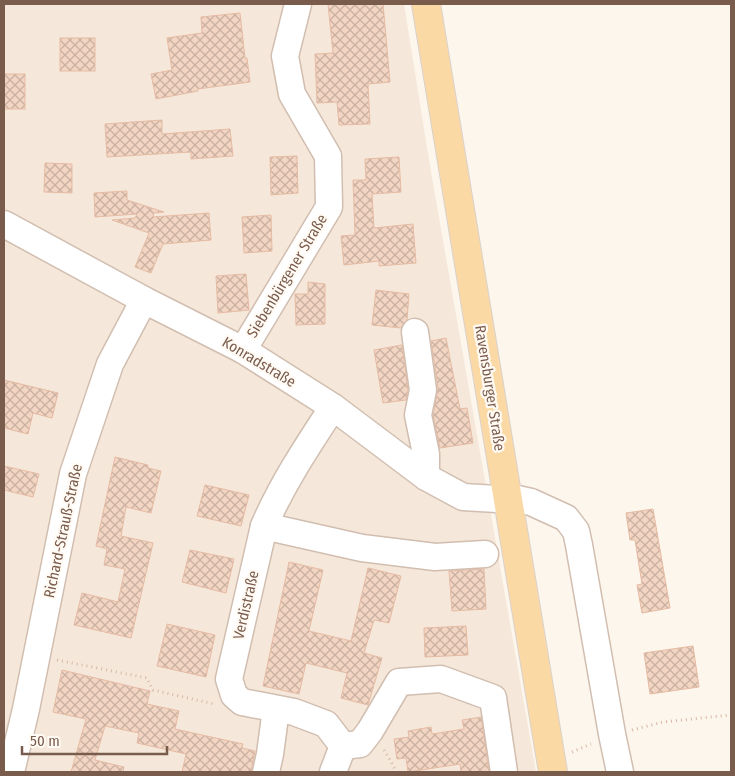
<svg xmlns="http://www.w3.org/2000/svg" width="735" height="776" viewBox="0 0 735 776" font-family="'Fira Sans Condensed',sans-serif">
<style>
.residential{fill:#f5e8da}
.building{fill:url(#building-cross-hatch);stroke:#e6bba3}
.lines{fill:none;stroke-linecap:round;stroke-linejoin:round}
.minor-casing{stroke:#d1beb0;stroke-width:29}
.major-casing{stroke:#dad1cd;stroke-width:30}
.path{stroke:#d9b8a5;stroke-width:3;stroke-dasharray:1 4;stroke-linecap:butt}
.minor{stroke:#fff;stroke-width:26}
.major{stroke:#fbd9a5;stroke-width:28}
.labels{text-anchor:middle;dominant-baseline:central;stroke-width:4.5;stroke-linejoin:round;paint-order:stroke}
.street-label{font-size:15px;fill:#7a5c4d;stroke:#fffaf3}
</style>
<defs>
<pattern id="building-cross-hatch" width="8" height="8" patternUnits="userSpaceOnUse" patternTransform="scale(1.25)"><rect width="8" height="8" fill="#f3d5c3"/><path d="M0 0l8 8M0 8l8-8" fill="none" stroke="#cab0a1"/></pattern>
</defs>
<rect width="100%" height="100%" fill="#fdf6ec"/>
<path class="residential" d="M4,4h400l26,162 106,606h-532z"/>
<g class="building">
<path d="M328,4h55l7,78 -22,2 2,40 -31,1 -2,-23 -20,1 -2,-49 18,-1z"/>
<path d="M240,13l5,45h2l3,24 -52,7v2l-42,8 -5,-25 21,-4 -5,-32 35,-5 -1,-16z"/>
<rect x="60" y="38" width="35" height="33"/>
<rect x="4" y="74" width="21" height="35"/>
<path d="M162,120v14l68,-5 3,27 -42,3v-7l-84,5 -2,-33z"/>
<path d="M297,156l1,37 -27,2 -1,-38z"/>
<path d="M399,157l2,35 -29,2 2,34 39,-4 3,39 -37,3v-5l-35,4 -3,-29 14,-1 -2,-55h13l-1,-21z"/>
<path d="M45,163l27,1v29l-28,-1z"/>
<path d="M127,191v9l37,12 -10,1 -1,4 56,-4 2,27 -48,4 -12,29 -16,-6 14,-34 -37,-13 23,-2 2,-4 -42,3 -1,-24z"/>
<path d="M271,215l1,36 -28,2 -2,-36z"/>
<path d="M246,274l3,36 -31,3 -2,-37z"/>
<path d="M308,282l17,2v40l-29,1 -1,-31h13z"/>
<path d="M376,290l33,4 -2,26 -6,8 -29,-3z"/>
<path d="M446,338l14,71 7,-1 6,35 -33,5 -7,-33 5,-27 -7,-47z"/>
<path d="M402,345l6,45 -2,10 -23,3 -9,-53z"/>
<path d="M4,380l54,13 -6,25 -19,-5 -5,21 -24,-6z"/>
<path d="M115,457l33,8v3l13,3 -10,42 -25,-6 -5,29 32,7 -22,95 -57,-13 8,-32 36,9 7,-33 -21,-4 3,-16 -11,-3z"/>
<path d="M4,466l35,8 -6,23 -29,-7z"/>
<path d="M205,485l44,10 -8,31 -44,-10z"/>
<path d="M653,509l17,99 -28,5 -5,-28 5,-1 -7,-44h-5l-4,-27z"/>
<path d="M190,550l44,9 -8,34 -44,-11z"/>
<path d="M289,562l34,8 -14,61 42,10 17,-73 33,8 -12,47 -15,-3 -10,33 18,5 -14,47 -27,-7 6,-25 -41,-10 -7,31 -36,-8z"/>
<path d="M484,569l2,40 -34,2 -3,-40z"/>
<path d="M167,624l48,11 -9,42 -49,-11z"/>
<path d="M466,626l2,29 -43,2 -1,-29z"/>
<path d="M693,646l6,41 -49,7 -6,-41z"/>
<path d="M62,670l88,21 -3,13 32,7 -4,18 68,15 -1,4 13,3 -4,21h-69l4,-18 -49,-11 2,-10 -34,-7 -10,34 29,7 -1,5h-52l15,-53 -33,-7z"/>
<path d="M481,717l8,55h-28l-1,-8 -52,8 -2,-14 -9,1 -3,-20 15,-2 -1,-6 23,-4 1,7 32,-5 -2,-9z"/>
</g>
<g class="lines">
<g class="minor-casing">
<g id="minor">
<path d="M4,224l140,76 99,50 90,57 93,70 37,20 34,2 11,-2 23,5 35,16 10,13 3,14 33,189 8,38"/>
<path d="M415,332l8,58 -5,25 8,39v23"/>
<path d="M243,350l86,-143 -1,-51 -36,-62 -7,-38 13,-52"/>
<path d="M333,407c-25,38 -51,77 -69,119l-35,153 5,16 8,7 52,10 32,12 17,22"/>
<path d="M264,526l98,22 73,9 50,-3"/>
<path d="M343,746l17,-2 10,-13 29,-49 42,-3 52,19 11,74"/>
<path d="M11,772l15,-63 47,-235 37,-110 34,-64"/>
<path d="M266,772l4,-18 6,-45"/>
<path d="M333,772l10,-26"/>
</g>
</g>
<g class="major-casing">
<path id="major" d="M426,4l127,768"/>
</g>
<g class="path">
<path d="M57,660l90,18 6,12 61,14"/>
<path d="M632,730l31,-8 68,-7"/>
<path d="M384,750l9,15 3,7"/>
<path d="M572,752l19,-8"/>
</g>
<use href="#minor" class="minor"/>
<use href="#major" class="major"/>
</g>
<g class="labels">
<g class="street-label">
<text transform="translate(287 276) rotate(-59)">Siebenbürgener Straße</text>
<text transform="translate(259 362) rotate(31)">Konradstraße</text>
<text transform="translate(490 388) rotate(81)">Ravensburger Straße</text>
<text transform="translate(63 531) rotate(-78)">Richard-Strauß-Straße</text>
<text transform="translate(246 605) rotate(-77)">Verdistraße</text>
</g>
</g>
<rect width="735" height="776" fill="none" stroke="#7a5c4d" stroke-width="10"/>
<path d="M22 746v8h145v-8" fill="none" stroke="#7a5c4d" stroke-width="2.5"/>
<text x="30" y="746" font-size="15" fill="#7a5c4d" stroke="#fffaf3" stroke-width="4" paint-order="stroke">50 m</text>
</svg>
